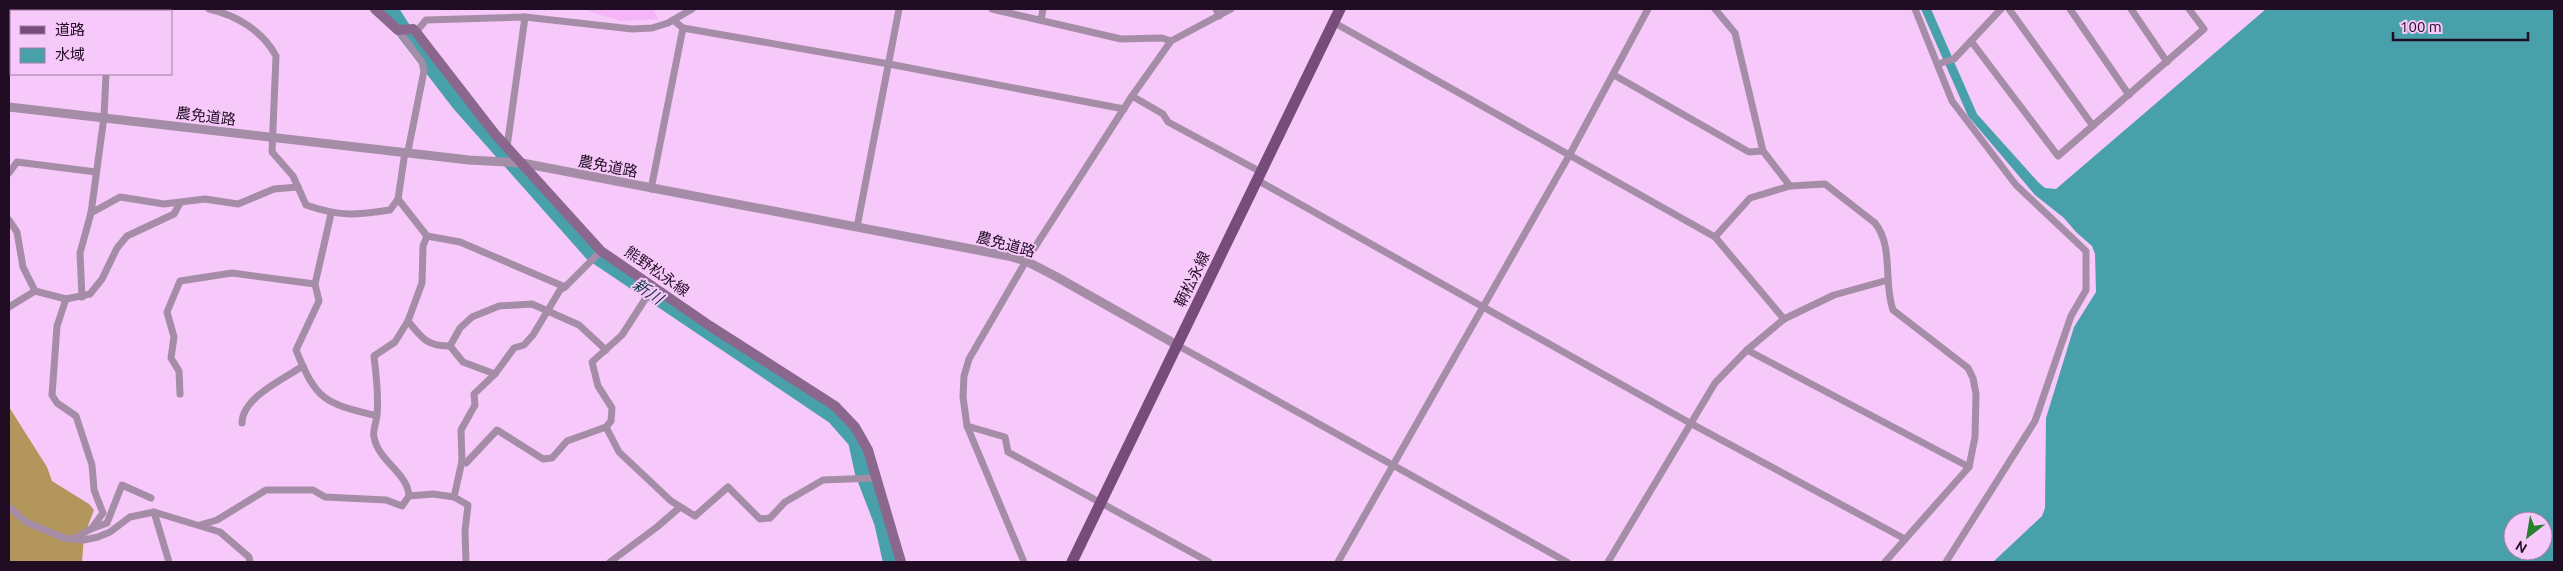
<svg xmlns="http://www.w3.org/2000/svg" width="2563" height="571" viewBox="0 0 2563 571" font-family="Ubuntu,'Noto Sans JP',sans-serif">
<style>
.built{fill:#f5b6f9}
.forest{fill:#b3965b}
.water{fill:#48a1aa;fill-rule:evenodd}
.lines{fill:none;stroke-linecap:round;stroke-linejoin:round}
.river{stroke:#48a1aa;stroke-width:16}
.minor{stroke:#a68da7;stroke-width:7}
.tertiary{stroke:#a68da7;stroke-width:9}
.secondary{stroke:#8b678d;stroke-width:10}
.primary{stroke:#774c7a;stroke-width:11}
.labels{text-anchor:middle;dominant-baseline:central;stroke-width:4;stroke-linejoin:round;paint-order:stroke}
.street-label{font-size:15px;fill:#210d23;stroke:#f7c9fa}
.water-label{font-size:16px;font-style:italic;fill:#0e393d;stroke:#f7c9fa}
</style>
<rect width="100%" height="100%" fill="#f7c9fa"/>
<path class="built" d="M581,9h72l5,10 -37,2z"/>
<path class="forest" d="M9,407l38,60 5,14 37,23 5,6 -10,26 -2,26h-73z"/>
<path class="water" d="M1921,9h10l46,105 61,68 7,6 11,1 210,-180h288v553h-561l49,-46 3,-8 1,-90 28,-91 22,-35 -1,-38 -3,-8 -16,-14 -12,-14 -29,-23 -67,-79zM2513,521h30v30h-30z"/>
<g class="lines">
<g class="river">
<path d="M390,9l16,25 53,69 133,150 242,163 22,25 7,32 19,49 9,40"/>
<path d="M34,11l5,-2"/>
<path d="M9,21h2"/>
</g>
<g class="minor">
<path d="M209,9c27,6 54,22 67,47l-4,96 21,24 13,29c34,12 50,10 84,5l8,-11"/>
<path d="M992,9l129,30 41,-1 9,3"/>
<path d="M1216,9l3,7"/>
<path d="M1715,9l20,24 28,118 27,35"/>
<path d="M1915,9l37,92 64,84 70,66v39l-15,26 -36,105 -89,141"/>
<path d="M2009,9l84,117"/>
<path d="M2070,9l59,86"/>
<path d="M2131,9l36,53"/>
<path d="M673,20l10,8 206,36 235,45"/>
<path d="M1041,20l2,-11"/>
<path d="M1333,22l382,215 69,82"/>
<path d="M398,30l24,32 2,9 -16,80"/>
<path d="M416,32l10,-12 99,-3 107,12 20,-1 16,-5 24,-14"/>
<path d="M1971,41l30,-32"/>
<path d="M1938,64l16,-5 17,-18 87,115 146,-127 -15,-20"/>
<path d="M1614,75l135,77 14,-1"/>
<path d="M1132,96l31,18 5,8 93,50"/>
<path d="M507,147l18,-130"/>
<path d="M405,152l-7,47 29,37 33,6 105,45 36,-36"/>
<path d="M9,173l8,-11 79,10"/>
<path d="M1257,180l433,243 215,116"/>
<path d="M651,189l32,-161"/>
<path d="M91,213l29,-16 44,7 41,-5 33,5 36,-15 24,-2"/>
<path d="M331,214l-16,70 4,17 -23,49c21,52 29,53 81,66"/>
<path d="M9,220l8,12 6,35 12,24"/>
<path d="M857,227l42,-218"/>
<path d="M1715,237l35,-39 40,-12 35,-2 50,39c19,24 8,59 18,87l75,58 5,10 3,16 -1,43 -6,30 -84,95"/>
<path d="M82,297l-2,-44 11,-40 13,-96 2,-43"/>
<path d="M66,299l-9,27 -5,69 5,8 19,13 16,49 2,25 9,23 -12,16 -18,10"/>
<path d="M9,307l26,-16 31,8 24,-5 12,-15 15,-31 10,-12 47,-22 6,-11"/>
<path d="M408,321c14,17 18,25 42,25l13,16 32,12"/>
<path d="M1177,345l390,217"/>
<path d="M450,346l10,-18 12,-11 27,-11 33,-2 47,21 27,25"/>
<path d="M1747,350l222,117"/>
<path d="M180,394l-1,-23 -8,-13 3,-21 -7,-25 13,-31 52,-8 83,11"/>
<path d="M242,423c0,-25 41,-44 61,-57"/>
<path d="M967,426l38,11 3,15 201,110"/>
<path d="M606,427l5,-6 1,-13 -14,-22 -6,-24 30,-27 31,-48"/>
<path d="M462,461l4,2 31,-33 46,29 9,-1 15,-17 39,-14 13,25 52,49 24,15 33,-29 32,32 10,-1 15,-16 38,-22 52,-2"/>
<path d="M409,496c-1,-23 -31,-35 -35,-59 -2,-6 3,-16 3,-23 2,-19 -1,-39 -3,-58l21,-14 13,-21 14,-38 1,-37 4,-10"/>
<path d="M9,507l17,15 38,16 20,2 14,-3 12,-5 20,-15 24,-5 66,20 29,25 1,5"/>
<path d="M154,512l15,50"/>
<path d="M200,525l17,-5 49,-30h47l12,7 61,3 16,6 7,-10 24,-2 21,3"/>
<path d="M91,529l16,-6 15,-38 29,13"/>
<path d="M466,562l-1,-31 3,-26 -14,-8 8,-36 -1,-31 14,-25 -1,-11 21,-20 19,-26 10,-3 9,-10 27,-45 5,-3"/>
<path d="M610,562l47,-35 23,-20"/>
<path d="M1024,562l-57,-136 -4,-29 1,-21 5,-17 57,-98 106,-165 39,-55 60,-32"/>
<path d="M1338,562l232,-408 78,-145"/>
<path d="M1608,562l107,-179 32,-33 37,-31 50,-24 54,-15"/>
</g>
<path class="tertiary" d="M9,107l460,53 53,3 486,93 18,5 29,15 122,69"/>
<g class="secondary">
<path d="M375,9l23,21 15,-1 3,3 79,102 106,117 109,75 125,80 20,21 13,23 33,112"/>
<path d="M46,11l5,-2"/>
<path d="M9,29l2,-1"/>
</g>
<path class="primary" d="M1072,562l268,-553"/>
</g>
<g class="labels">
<g class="street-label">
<text transform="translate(206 116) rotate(7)">農免道路</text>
<text transform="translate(608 166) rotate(11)">農免道路</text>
<text transform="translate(1006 244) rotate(15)">農免道路</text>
<text transform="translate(657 271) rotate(35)">熊野松永線</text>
<text transform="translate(1192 279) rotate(-64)">鞆松永線</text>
</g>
<g class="water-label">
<text transform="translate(648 291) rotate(34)">新川</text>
</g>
</g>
<rect width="2563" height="571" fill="none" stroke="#210d23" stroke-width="20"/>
<rect x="10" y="10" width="162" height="65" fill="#f7c9fa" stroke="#a17ea4"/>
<rect x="20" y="26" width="25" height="8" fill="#774c7a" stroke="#a17ea4"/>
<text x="55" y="35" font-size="15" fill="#210d23">道路</text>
<rect x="20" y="48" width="25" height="15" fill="#48a1aa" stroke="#a17ea4"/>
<text x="55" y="60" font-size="15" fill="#210d23">水域</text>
<g transform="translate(2528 536) rotate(211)"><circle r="24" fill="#f7c9fa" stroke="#a17ea4"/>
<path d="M0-4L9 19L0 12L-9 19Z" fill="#28802e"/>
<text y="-8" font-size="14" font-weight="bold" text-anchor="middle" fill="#210d23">N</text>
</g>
<path d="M2393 32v8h135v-8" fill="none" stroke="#210d23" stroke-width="2.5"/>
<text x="2400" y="32" font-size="15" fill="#210d23" stroke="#f7c9fa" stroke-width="4" paint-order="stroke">100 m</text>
</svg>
